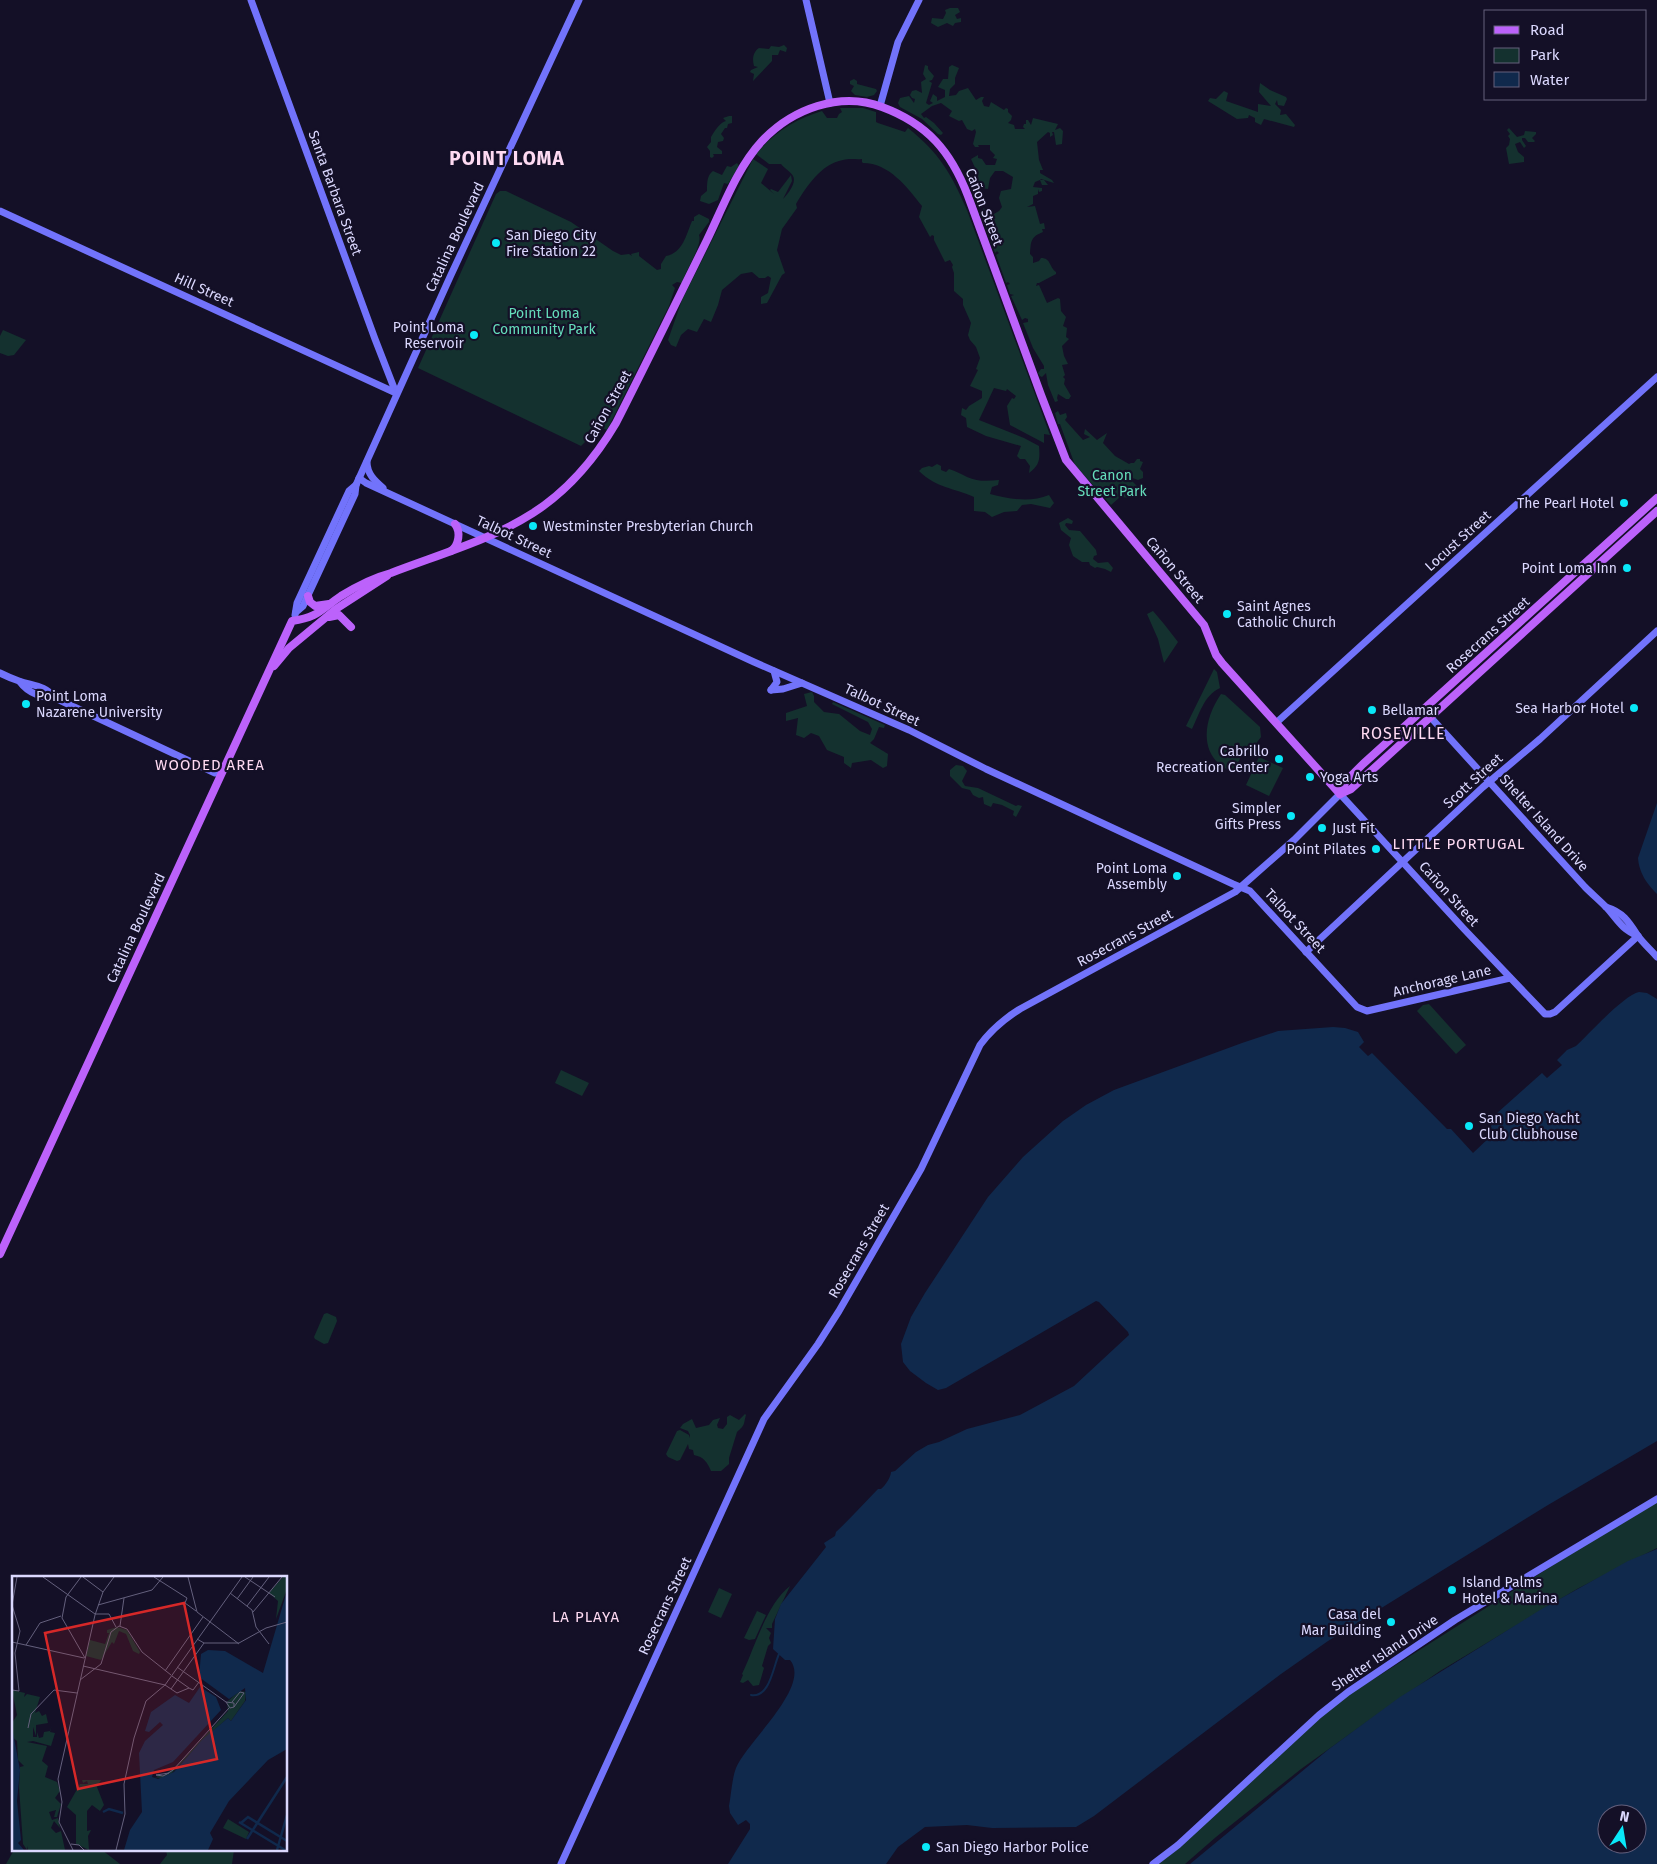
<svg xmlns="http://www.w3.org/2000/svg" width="1657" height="1864" viewBox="0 0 1657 1864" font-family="'Fira Sans',sans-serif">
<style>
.green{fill:#14312f}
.water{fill:#10294c;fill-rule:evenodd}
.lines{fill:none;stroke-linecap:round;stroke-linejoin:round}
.stream{stroke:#10294c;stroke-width:2}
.secondary{stroke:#7273fb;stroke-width:7}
.primary{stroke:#bc62fb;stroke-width:8}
.poi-dot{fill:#09e8f8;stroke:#141027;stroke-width:2}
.labels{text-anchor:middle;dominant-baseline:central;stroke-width:4.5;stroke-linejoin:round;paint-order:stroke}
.street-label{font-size:14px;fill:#dbd8fe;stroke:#141027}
.poi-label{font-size:14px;fill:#dbd8fe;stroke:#141027;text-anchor:start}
.park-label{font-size:14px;fill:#65ddbb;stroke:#141027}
.neighbourhood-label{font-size:15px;letter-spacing:1px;fill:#fedaf2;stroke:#141027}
.quarter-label{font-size:16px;letter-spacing:1px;fill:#fedaf2;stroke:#141027}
.district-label{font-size:19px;font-weight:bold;letter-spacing:1px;fill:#fedaf2;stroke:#141027}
.inset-river{fill:none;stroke:#10294c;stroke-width:2.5}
.inset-road{fill:none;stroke:#64607d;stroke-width:1}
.view{fill:#d62828;fill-opacity:0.15;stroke:#d62828;stroke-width:2.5}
.inset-edge{fill:none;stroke:#dbd8fe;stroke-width:2.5}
</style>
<rect width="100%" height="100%" fill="#141027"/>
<g class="green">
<path d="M950,8h8l2,4 -5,3 2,4 4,-1v4l-6,1 -2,3 -6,-3 -9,4 -7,-4 1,-5 11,1 3,-6 -1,-3z"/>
<path d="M784,45l3,3 -1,4 -6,-2 -2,5h-6v6l-19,20 1,-7 -4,-2 1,-2 7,-3 -4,-1c-2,-7 -1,-14 5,-18l10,1 2,-3 8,1z"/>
<path d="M925,65l3,1v3l6,7 -2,4 -3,1 3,2 -6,20 3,2 4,-2 -3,-2 3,-7 4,3v4l8,-4v-7l-7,-3 5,-8h5l1,-12 3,-2 7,3 -4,10v6l-5,5 -1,7 7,-1 3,-4 9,-3 8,12 5,-3h3l-2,4 2,5 5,1 2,-5 13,8 2,-2 2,1v3l4,4 -1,4 -3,3 6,2 1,4h10l-2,-2 1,-3h2v-4h2l3,5 2,-7 25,6 -3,6 5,-2 3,3 -1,13 -6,1 -2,-13h-2l1,3 -3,2v-4l-2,-1 -11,10 2,18 4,10h-3v3l12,7 2,3 -13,-4 -1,1h4l4,5h-6l-2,-5 -5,2 -2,5 9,1v3l-3,1 -1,-3v5l-5,2v8l-6,3 8,-1 5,18 4,-1 1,6h-3l1,3c-13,5 -12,10 -13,22l3,3v6l6,-2 2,-3c10,0 8,9 15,14v2l-17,9h-2l-1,3 3,-1 8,18 11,-5 2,1 1,12 5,6 -3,9 4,2 -1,9 3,2 -7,7 2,10 4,8 -6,1 3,10 -2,2 2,2 -1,5 7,12 -2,3h-3l-8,-5 -1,4 1,3 -3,1 -7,-17 -2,-12 -4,4 -2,-1 -2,-3 3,-4h3v-3l-11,-18 -10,-25 5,-1v-3l-3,-1 -3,2 -11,-24 3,-1 -4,-1 -3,-9 3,-1 -2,-2 -2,1 -10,-28 3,-2 -2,-2 -2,2 -15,-41 4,-4 5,9 10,-6 3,-4 -3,-9 2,-7 10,-2 2,-12 -10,-6h-8l-5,7 -2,11 -6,-1 -4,-4v-10l-7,-15 7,-4v3l4,1 4,6h9l2,-6 -4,-1 2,-3 -5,-5v-5h-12l1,2h-4l-2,-3 3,-12 -1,-3 -3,2 -5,-2 -5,-9 -3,1 -10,-5 3,-5 -11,-8 -9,3 -11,8 3,4 2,-1 8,6 9,10 -2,2 -3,-1 -16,-15 -22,-12 -2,-4 2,-5 9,-2 5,7 1,-4 -3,-1 -2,-3 2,-4 4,-1 6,3 -1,-11 5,-3 -3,-5z"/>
<path d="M854,79l3,2v3l19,5 1,2 -3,4 -7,2 -12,-2 -4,-4 3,-5 -4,-2v-3z"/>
<path d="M1260,83l10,7 16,7 1,2 -3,7 -6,-1 -1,-5 -2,4 6,6 -1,5 6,-1 9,11 -1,2 -30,-8 -3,6 -6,-3v-4l-6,-3 -1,3 -11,1 -29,-18 2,-3 6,1 8,-8 4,2 -2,8 32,11v-8l13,2 -12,-14z"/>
<path d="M840,108h23l13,4v10l2,1 27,9 3,-4c32,26 43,45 59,82l83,225 -6,-1v9l-34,-18 -3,-19 5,-8 2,1 2,-3 -9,-7 -1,2 -12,-3 -15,32 45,18 15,8c1,13 1,19 -10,27l1,-7 -5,-7h-5l-3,-3 4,-10 -35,-10 -19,-9 -1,-9 -5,-3 1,-7 4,2 3,-4 13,-8v-7l-12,-5 8,-16 -2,-1 4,-11 -4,-11 -6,-7 -2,-5 3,-12 -8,-18v-6l-9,-8v-18l-2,-6 1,-2 -3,-5 -5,2 -11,-22v-4l-2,-1 -2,2 -11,-20 3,-11c-15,-19 -33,-43 -59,-43l-1,-1v-3c-6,1 -11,-1 -19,1 -22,4 -36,26 -47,44l1,4 -15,21 -5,21 8,23 -3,2 -15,28 -6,1v-7l7,-4 3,-15 -3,-2 -3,2h-6l-7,-6 -11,2 -19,16 -4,15 -7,17 -7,-3 -7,13 -9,-3 -7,6 -5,12 -5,-2 -3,-5 14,-40 71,-141 15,10 -7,14 13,11 -4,-4 1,-1 7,3 13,-17 1,6 -9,18c4,-4 14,-16 10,-23 -2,-4 -9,-8 -12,-12h-12l-13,-10c18,-21 39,-35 66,-43l5,7h10l2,-4 3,-2z"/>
<path d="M729,116h3v7l-4,1 -1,4h-2l-4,6 3,4 -1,3 -5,1 -1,5 5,4v3h-9l1,2 -2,2 -2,-1v-6l-3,-4 4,-5v-5c3,-5 9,-15 15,-16l-3,-3z"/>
<path d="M1509,128l8,9 7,-2 1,-4 11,1v2l-4,4 3,3 -1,1h-6l-3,-4h-3v2l4,6 -2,2 -4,-6 -5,2 3,8 6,5v5l-15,2 -3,-16 3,-3 1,-6 -2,-3 2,-2 -3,-4z"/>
<path d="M737,163l2,3 -11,18 -4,-1 -6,17 -9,4 -9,-3 1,-5 6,-5c0,-8 0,-16 6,-20l9,4 5,-9 4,1z"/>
<path d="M500,191h6l65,31 42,29 8,4 8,-1 3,2 -1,-2 8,-2v4l18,14 4,-1v-5l5,-8c17,-3 20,-21 26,-35h2v-4l5,-3 10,5v3l-10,13c4,10 -14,36 -17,48l-5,-1 -5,3 3,3 -6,18 -62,124 -7,-3 -19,19 -163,-78 78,-174z"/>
<path d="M3,330l23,10 -12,15 -6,1 -8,-3v-17z"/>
<path d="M1058,411l2,4 6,-2 1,4 -2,3 18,20 7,-3 -6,-3 1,-5 12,11 10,-7 -4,10 12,13 14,8 2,-1h3l3,-4h3v2l3,1 -3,7 3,3v6l-5,2 -11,-4 14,14 -9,8 -12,-1 -9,8 -36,-40 -15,-41h-2l-3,-11z"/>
<path d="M937,464l4,2v4l5,2 3,-3c7,2 12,5 18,8 11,5 21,4 32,3l-1,5 -6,2 -2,7c20,5 40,9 59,1l5,8 -4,5 -19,-4 -9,1 -5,6 -13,1 -12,5 -7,-5 -11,-1v-14c-22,-10 -36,-8 -55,-26l3,-3 7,-2 3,1z"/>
<path d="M1068,518l5,3 -1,3 -6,-1 -1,2 4,5 11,1 16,19 1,5 -3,1 -1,3 5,4 10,-1 5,6 -2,4 -6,-3 -8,-2 -2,1 -5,-3 -1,-3h-7l-9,-6 -4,-11 2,-7 -10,-8 -2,-7z"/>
<path d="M1153,611l11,13 14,18 -14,21 -6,-24 -11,-25z"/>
<path d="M1214,669l3,3 3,16c-16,7 -21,27 -28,41l-6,-3z"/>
<path d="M812,692l2,4v6l10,10 15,2 21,17 10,4 2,-6 -4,-7 -36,-18 1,-2 52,23 -1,3 -5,-1 -5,12 -4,4 18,11 -1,12 -4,2 -12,-8 -19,3 -1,5 -7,-5v-6l-17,-7 -8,-14 -8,-3 -7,5 -8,-3 2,-17 -12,3v-8l21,-7 -3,-12z"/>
<path d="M1221,694l4,1 35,32 1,10 -13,17 -5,-1 -10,19c-36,-14 -30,-52 -12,-78z"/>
<path d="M1259,757l24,11 -14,28 -23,-11z"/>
<path d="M956,765l7,1 4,5 -5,10 3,5 13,2 38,18 2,-1 4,1 -6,11 -3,-2 1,-4 -12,-6 -9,-2 -2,4 -7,-3 -1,-7 -4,1 -6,-3 -3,-5 -8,-2 -12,-12v-6z"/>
<path d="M1429,1004l37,41 -10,9 -39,-43 6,-6z"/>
<path d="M561,1070l28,13 -7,13 -27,-13z"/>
<path d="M327,1313l9,4 1,4 -9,22 -4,1 -9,-5 -1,-2 10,-23z"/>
<path d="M745,1414l1,1c-3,10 0,9 -9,17l-8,26v6l-8,7h-10c-4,-9 -7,-14 -17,-16l-1,-5 -4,-1 -1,-5 -8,16 -3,1 -9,-4 -2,-3 11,-23 3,-1 9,5 1,3v-3l-2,-4 -8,-3 3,-4 9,-5 4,9 13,-3 4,-5 7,-2 -3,7 1,3 5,1 4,-5v-7l3,-2 9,5z"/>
<path d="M1657,1502v46l-80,41 -137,82 -58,40 -81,58 -85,68 -31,27h-28l182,-163 257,-163z"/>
<path d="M790,1586l-18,38v4h-6l5,5 -2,5 2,5 -3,3 -6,20 2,2 -5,17 -6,1 -5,-6 -5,3 -3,-1 3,-7 -1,-1c13,-27 24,-69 48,-88z"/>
<path d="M719,1588l13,6 -11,24 -13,-6z"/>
<path d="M757,1611l9,4 -11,24 -6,1 -5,-2z"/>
<path d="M14,1850h88l18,14h-114z"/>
<path d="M166,1850h68l-2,14h-72l7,-9z"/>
</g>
<g class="water">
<path d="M1657,803v91c-10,-10 -18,-21 -19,-36z"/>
<path d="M1639,992l8,1 10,6v442l-109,64 -220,136 -47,33 -187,142 -18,11 -84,1 -25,-3 -42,2 -27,20 -12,17h-158l22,-35v-5l-4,-4 -8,5 -8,-12 -1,-7c2,-10 3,-28 7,-38 10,-25 76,-82 54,-108h-5l-12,-11 2,-30 6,-15 45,-57 -2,-4 11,-7 1,-4c15,-14 28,-29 42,-43h3c4,-3 10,-12 10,-17l4,-1 21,-19 12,-7 11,-3 28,-13 53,-14 54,-29 55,-51 -1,-3 -29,-30 -3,-1 -150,87 -8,2 -12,-7 -16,-12 -7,-9 -2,-18 10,-27 14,-24 63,-96 35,-40 40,-36 23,-16 28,-15 128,-47 36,-12 55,-4 12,1 13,4 6,10 -5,5 9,9 4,-3 75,76h4l22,24 20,-19 -4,-4 1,-3 8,-8 -2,-5 46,-41 5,5 15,-13 -5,-5 10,-10 9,-4c13,-12 48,-51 63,-54z"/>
<path d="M1657,1549v315h-467l139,-115 71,-52 140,-87 88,-49zM1607,1814h30v30h-30z"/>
</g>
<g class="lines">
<path class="stream" d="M751,1695c19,3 22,-28 28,-41"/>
<g class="secondary">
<path d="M251,0l124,339 21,54"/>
<path d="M806,0l24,103"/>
<path d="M880,106l18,-64 21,-42"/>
<path d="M0,211l396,182"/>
<path d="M367,462c0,12 8,19 16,26"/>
<path d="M359,478l7,5 388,179 155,68 77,39 247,115 17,7 107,116 10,4 143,-33"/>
<path d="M296,612l7,-6 52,-112 1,-9 94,-208 129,-277"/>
<path d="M295,615l2,-12 52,-112 7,-6"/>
<path d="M0,673c6,3 13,6 19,8 14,5 26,4 36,17"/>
<path d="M20,682c8,11 22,16 35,16l160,75 9,-4"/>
<path d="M771,690l12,-1 19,-6"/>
<path d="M771,690l6,-8 -3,-11"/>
<path d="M1424,710l161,177c7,7 14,13 21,20 12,13 14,21 32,29"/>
<path d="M1276,723l381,-346"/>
<path d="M1606,907c17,5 23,15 32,29 5,7 13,14 19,21"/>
<path d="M1306,952l177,-165 57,-48 117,-108"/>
<path d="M561,1864l198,-434 5,-11 54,-75 21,-33 82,-142 59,-124c11,-15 24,-26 40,-36l215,-117 59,-52 46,-46 124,135 81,85h5l5,-2 83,-76"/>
<path d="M1153,1864l25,-19 141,-130 29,-23 107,-72 202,-121"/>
</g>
<g class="primary">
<path d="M451,551c8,-6 10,-19 4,-27"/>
<path d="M308,596l2,6 5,4 14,-2"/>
<path d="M329,617l10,-2 12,12"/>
<path d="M274,666l15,-18 47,-39 51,-33"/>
<path d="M1340,794l6,-13 17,-17 294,-266"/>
<path d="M1340,794l11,-5 31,-28 275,-250"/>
<path d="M0,1254l292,-633c27,-4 28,-11 49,-25 16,-10 31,-18 50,-23 101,-38 166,-50 225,-150 31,-61 61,-122 91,-183 16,-33 30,-72 55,-99 30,-32 78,-50 120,-34 46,17 69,45 86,89l73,199 25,65 138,165 12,30 6,8 118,131"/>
</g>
</g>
<g class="poi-dot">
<circle cx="496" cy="243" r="5"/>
<circle cx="474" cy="335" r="5"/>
<circle cx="1624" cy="503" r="5"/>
<circle cx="533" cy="526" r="5"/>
<circle cx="1627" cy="568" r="5"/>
<circle cx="1227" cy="614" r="5"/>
<circle cx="26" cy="704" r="5"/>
<circle cx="1634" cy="708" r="5"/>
<circle cx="1372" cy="710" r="5"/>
<circle cx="1279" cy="759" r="5"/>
<circle cx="1310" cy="777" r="5"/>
<circle cx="1291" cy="816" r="5"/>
<circle cx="1322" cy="828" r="5"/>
<circle cx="1376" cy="849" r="5"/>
<circle cx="1177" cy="876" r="5"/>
<circle cx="1469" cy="1126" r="5"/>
<circle cx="1452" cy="1590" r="5"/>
<circle cx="1391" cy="1622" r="5"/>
<circle cx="926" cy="1847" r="5"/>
</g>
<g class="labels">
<g class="street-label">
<text transform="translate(335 193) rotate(70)">Santa Barbara Street</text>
<text transform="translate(984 207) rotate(69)">Cañon Street</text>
<text transform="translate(455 237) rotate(-65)">Catalina Boulevard</text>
<text transform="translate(204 290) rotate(24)">Hill Street</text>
<text transform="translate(608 407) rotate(-61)">Cañon Street</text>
<text transform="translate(514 537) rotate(25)">Talbot Street</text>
<text transform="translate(1458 541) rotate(-42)">Locust Street</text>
<text transform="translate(1175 570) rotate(50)">Cañon Street</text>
<text transform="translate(1488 635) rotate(-42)">Rosecrans Street</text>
<text transform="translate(882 705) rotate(25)">Talbot Street</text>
<text transform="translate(1473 781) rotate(-42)">Scott Street</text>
<text transform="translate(1544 823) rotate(48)">Shelter Island Drive</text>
<text transform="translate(1449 894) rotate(48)">Cañon Street</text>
<text transform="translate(1295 921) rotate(47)">Talbot Street</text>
<text transform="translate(136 928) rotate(-65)">Catalina Boulevard</text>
<text transform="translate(1125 938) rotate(-28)">Rosecrans Street</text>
<text transform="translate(1442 981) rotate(-13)">Anchorage Lane</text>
<text transform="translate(859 1251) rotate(-60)">Rosecrans Street</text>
<text transform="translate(665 1606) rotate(-65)">Rosecrans Street</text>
<text transform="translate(1385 1653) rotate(-34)">Shelter Island Drive</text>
</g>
<g class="poi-label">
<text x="506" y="235">San Diego City<tspan x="506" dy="16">Fire Station 22</tspan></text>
<text x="464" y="327" text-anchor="end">Point Loma<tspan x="464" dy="16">Reservoir</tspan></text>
<text x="1614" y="503" text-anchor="end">The Pearl Hotel</text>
<text x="543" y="526">Westminster Presbyterian Church</text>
<text x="1617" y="568" text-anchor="end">Point Loma Inn</text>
<text x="1237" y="606">Saint Agnes<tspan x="1237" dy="16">Catholic Church</tspan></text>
<text x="36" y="696">Point Loma<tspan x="36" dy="16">Nazarene University</tspan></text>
<text x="1624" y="708" text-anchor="end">Sea Harbor Hotel</text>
<text x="1382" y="710">Bellamar</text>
<text x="1269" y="751" text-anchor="end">Cabrillo<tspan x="1269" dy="16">Recreation Center</tspan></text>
<text x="1320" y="777">Yoga Arts</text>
<text x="1281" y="808" text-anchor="end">Simpler<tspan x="1281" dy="16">Gifts Press</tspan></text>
<text x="1332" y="828">Just Fit</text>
<text x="1366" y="849" text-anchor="end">Point Pilates</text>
<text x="1167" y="868" text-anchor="end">Point Loma<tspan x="1167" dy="16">Assembly</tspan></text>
<text x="1479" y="1118">San Diego Yacht<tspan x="1479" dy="16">Club Clubhouse</tspan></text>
<text x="1462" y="1582">Island Palms<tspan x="1462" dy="16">Hotel &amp; Marina</tspan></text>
<text x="1381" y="1614" text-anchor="end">Casa del<tspan x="1381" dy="16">Mar Building</tspan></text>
<text x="936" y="1847">San Diego Harbor Police</text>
</g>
<g class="park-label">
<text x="544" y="313">Point Loma<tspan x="544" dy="16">Community Park</tspan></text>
<text x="1112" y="475">Canon<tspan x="1112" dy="16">Street Park</tspan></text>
</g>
<g class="neighbourhood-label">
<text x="210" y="765">WOODED AREA</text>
<text x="1459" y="844">LITTLE PORTUGAL</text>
<text x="586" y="1617">LA PLAYA</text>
</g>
<g class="quarter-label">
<text x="1403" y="733">ROSEVILLE</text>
</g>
<g class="district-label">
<text x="507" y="158">POINT LOMA</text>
</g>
</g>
<g transform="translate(12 1576)">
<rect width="275" height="275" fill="#141027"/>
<path d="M271,1h4v12l-11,30 2,-18 -9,-8zM105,51l10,3 13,22 -1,2 -6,-3 -7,-17 -7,-3 -5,13 -2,-2 -11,18 -15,-4 4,-16 15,4 4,-11h-2v-3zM0,114l13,3 -1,4 3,-3 13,3 -5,16 4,-2 3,5 4,-2 2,9 -12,2v11l-3,-9v10h4v-5l2,6 4,-1 1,-5 6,-1 2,-6 -2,7 5,1 -4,13 -18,-5 -6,1 20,4 -5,15 6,5 -3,11 12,5 3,9 -5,7 6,6 -4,13h-3l2,-7 -7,2 3,8 6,-2 2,10 -6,-7 -3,7 5,5 5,-2 4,19h-37l-1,-4v4l-4,-6 -4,-57 1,-20 4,-1 -6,-6 -1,-19 -5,-4v-14l5,-8zM227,115l7,1 -1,9 -14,20 -3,-3 -23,20 -34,36 -10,4 -8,-1h4l1,-4 4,3 14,-9 52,-56 -1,-9zM70,204h19l-4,7 7,18 -4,6 -8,-6 -5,6v20l4,-1 -3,6 1,14 -13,-6v-29l-9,-8 13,-23h8l-1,-3 -4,2zM216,243l21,13 -3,7 -23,-11z" fill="#14312f"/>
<path d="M275,15v158l-19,11 -39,41 -19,32 3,6 -5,11h-84l6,-20 12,-18 -3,-59 6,-12 18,-16 -3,-3 -11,10 -4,-1 6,-19 24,-17 14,8 11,-16 16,10 5,13 -48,52 -19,8 -2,7 6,2 16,-7 28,-32 26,-22 3,3 15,-21 -1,-12 -16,11 -30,-22 2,-23 7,-4 17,1 38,22zM0,151l8,43 -3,31 4,39 -3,3 6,7h-12z" fill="#10294c"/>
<path class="inset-river" d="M91,236l6,-3 14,4M227,246l46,28M229,247l7,-6 39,24M235,263l40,-62M265,274l10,-35"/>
<path class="inset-road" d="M31,1l52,37M69,1l-15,20 -4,21 23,40M71,1l20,15M142,1l33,21 -2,5 11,8M176,1l9,35 42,32M233,1l30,20M218,17l22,17 4,17 13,17M225,23l16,-22M86,29l54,-15 11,-13M235,30l22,-29M241,36l29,-35M83,38h14l7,13M108,50l4,-28M185,63l7,4h35l27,-15 21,-6M0,66l72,16M14,69l14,-22 21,-7M71,90l82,19 6,4 33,-46M165,91l49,35 8,1v4l-4,1 -4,-6M153,95l38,-54M160,100l17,12M68,104l21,-16 10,-32 8,-6 8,3 15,23 29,23M153,109l77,-108M159,113l6,4 12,-5 4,2 6,-8M0,114l7,1 -4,-38 5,-22 -8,-26 5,-28M220,126l8,-10 4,1 -10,14M16,152l3,-14 23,-24 23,3M157,197l-13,2 7,1 4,-2 6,-4 56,-62M59,268l8,1 5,5M61,274l-14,-28 3,-20 -4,-23 37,-164 8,-23 11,-15M104,274l9,-36 -1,-30 10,-46 12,-37 19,-16"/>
<path class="view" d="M172,27l33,156 -139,30 -33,-156z"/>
<rect width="275" height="275" class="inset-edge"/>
</g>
<rect x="1484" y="10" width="162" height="90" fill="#141027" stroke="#64607d"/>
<rect x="1494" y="26" width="25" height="8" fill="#bc62fb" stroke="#64607d"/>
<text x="1530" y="35" font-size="15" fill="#dbd8fe">Road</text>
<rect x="1494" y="48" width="25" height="15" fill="#14312f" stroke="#64607d"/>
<text x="1530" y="60" font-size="15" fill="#dbd8fe">Park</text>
<rect x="1494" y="72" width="25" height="15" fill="#10294c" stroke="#64607d"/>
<text x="1530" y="85" font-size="15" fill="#dbd8fe">Water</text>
<g transform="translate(1622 1829) rotate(12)"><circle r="24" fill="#141027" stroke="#64607d"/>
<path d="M0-4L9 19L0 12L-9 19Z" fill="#09e8f8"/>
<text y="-8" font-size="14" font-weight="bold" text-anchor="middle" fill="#dbd8fe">N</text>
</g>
</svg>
